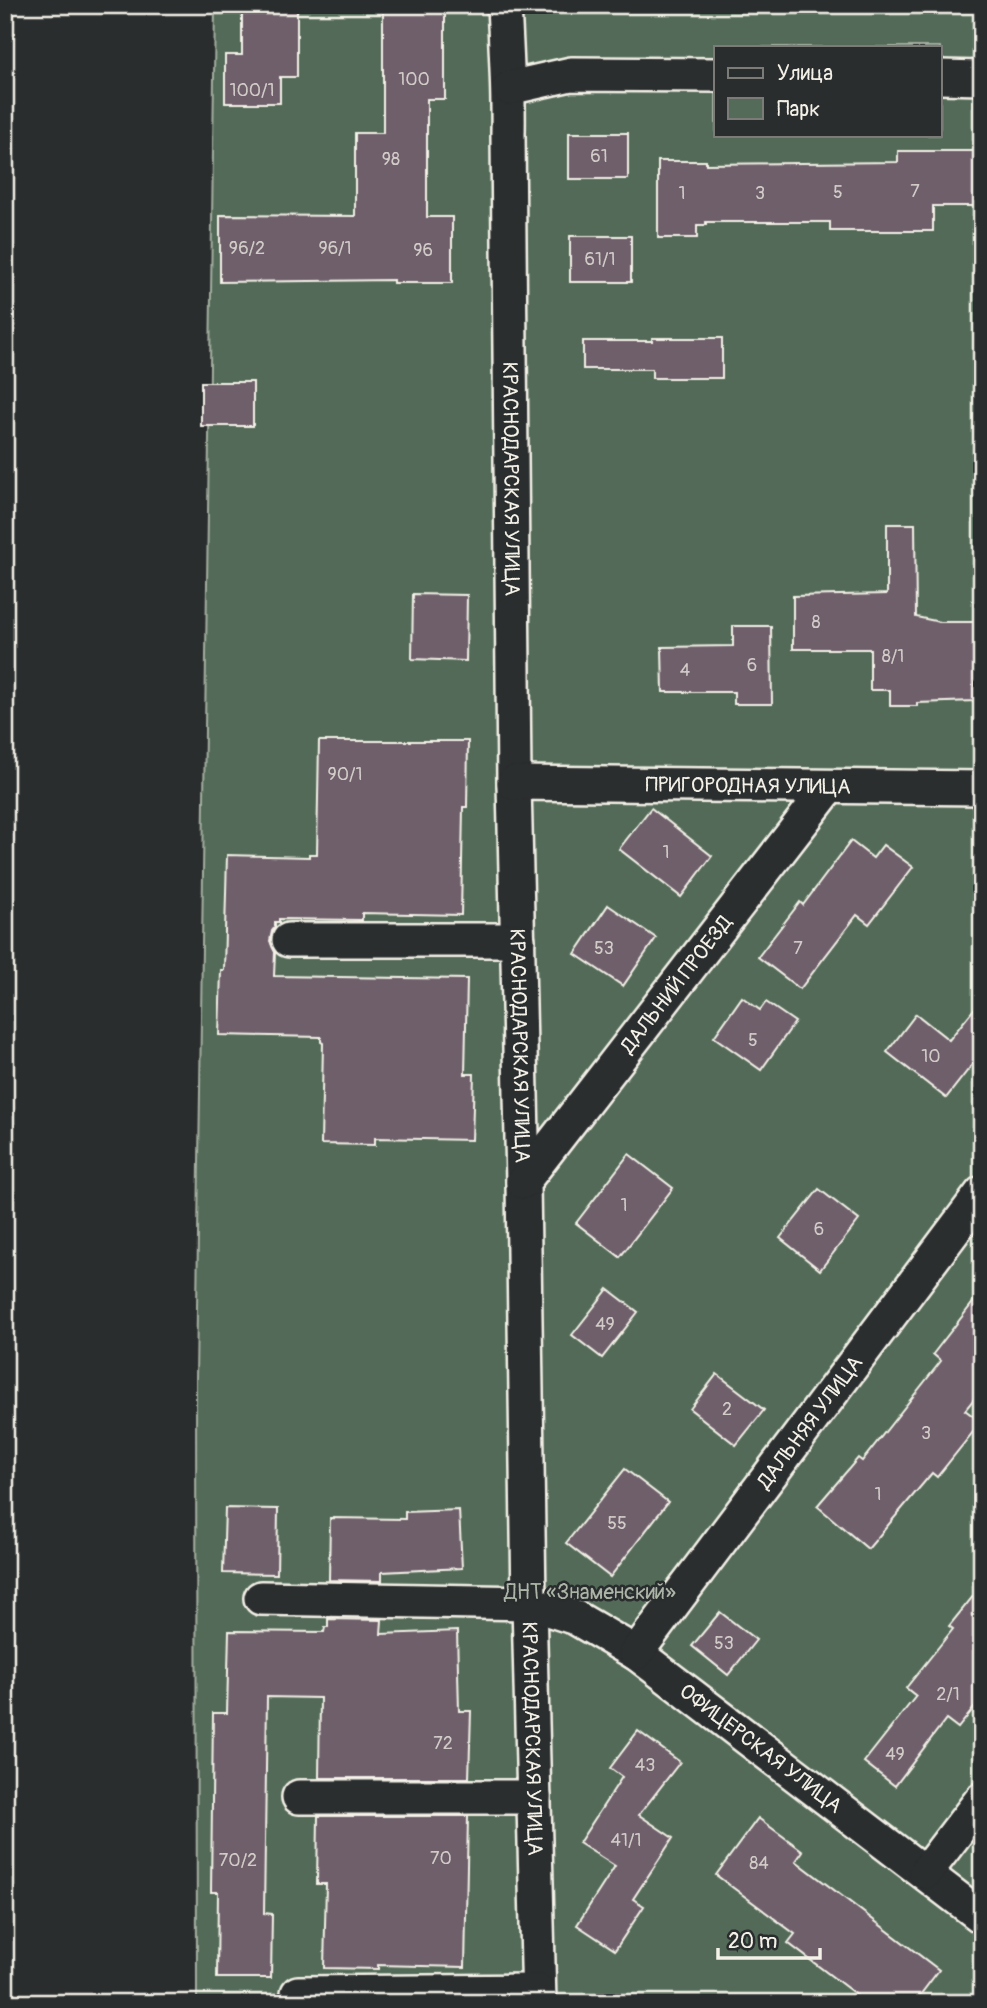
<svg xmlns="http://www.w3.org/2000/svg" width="987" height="2008" viewBox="0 0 987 2008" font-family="Pangolin,sans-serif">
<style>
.green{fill:#536b58;stroke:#a4aea0;stroke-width:2;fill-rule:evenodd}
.building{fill:#6e5f6b;stroke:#f4f1e8;stroke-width:2}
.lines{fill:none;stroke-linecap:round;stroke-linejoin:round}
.minor-casing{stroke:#f4f1e8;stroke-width:38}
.minor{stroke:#2a2d2e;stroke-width:33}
.labels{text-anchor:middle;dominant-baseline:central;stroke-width:5;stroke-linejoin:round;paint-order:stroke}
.number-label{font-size:18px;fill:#d2ccc9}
.street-label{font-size:21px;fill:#f4f1e8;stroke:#2a2d2e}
.park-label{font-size:21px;fill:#acb5a7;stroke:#2a2d2e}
</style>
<rect width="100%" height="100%" fill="#2a2d2e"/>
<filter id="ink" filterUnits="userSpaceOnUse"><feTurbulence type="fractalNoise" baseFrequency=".0143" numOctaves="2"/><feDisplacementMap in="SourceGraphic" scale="14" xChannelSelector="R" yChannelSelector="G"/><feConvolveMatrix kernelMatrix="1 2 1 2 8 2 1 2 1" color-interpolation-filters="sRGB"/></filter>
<g filter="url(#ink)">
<path class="green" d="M215,5h767v1998h-785l-1,-623zM716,47h224v88h-224z"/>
<g class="building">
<path d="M242,5h55v72h-17v26h-55v-48h17z"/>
<path d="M383,5h62v94h-18v118h25v66h-59v-3l-173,2v-67l135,1v-83h28z"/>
<rect x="569" y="133" width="59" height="46"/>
<path d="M898,151h84v55h-49v25h-103v-9h-124v3h-9v13h-39v-77h48v3l192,-2z"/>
<rect x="570" y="236" width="61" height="46"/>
<path d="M652,338h70v40h-70v-9h-69v-28h69z"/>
<rect x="201" y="382" width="52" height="44"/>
<path d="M887,524h28l1,93 24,5h35v79l-58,2v3h-27v-16h-20v-41h-77v-53l94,-2z"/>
<path d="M413,594l54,1 -1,66 -54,-2z"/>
<path d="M733,626h38l1,78h-38v-12h-71l-1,-45 71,-1z"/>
<path d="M319,741h149l-1,66h-4l-2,108 -99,-2v7l-83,-1v3h-4v5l-3,4 -2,10 5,11 -1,24 193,3 -2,95h9l-2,66 -97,-2v7l-54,-1 2,-101 -2,-1v-5l-102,-2 2,-65h3l3,-115 82,2v-3h8z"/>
<path d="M651,808l61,48 -31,41 -62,-48z"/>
<path d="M851,841l22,17 10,-13 30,22 -44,57 -12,-9 -57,74 -42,-32 42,-55 3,3z"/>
<path d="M608,905l48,33 -33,48 -48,-32z"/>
<path d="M742,997l18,13 6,-8 29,20 -34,48 -47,-33z"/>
<path d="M982,999v53l-36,46 -59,-46 29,-38 33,26z"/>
<path d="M629,1154l44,34 -53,69 -44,-34z"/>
<path d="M819,1189l40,31 -39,50 -40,-32z"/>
<path d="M608,1289l30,23 -36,46 -30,-23z"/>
<path d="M982,1291v98l-17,21 16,12 -44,55 -5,-4 -64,76 -51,-43 41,-48 4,3 79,-100 -8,-7z"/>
<path d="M717,1374l47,36 -28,35 -46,-36z"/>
<path d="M625,1469l43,33 -58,75 -44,-34z"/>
<path d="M225,1508l53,1 -1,65 -54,-1z"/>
<path d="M459,1510l3,58 -80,4v9l-53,-1 1,-62 75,1v-7z"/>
<path d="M982,1585v113l-24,30 -12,-9 -51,67 -31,-24 52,-66 -10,-8 47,-59 -4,-3z"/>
<path d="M720,1612l36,28 -28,35 -36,-29z"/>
<path d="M328,1619l54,1 -1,14 76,-3 2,80h12l-2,67h-150l1,-80 -53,-1 -3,216 8,1 -1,64h-54l1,-86h-7l2,-179h14l2,-82 95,1 1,-5h3z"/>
<path d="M638,1731l42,31 -41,53 34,23 -40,61 11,7 -29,44 -38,-25 38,-59 -36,-23 43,-66 -12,-9z"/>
<path d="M318,1816h150l-3,151 -87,-2v4l-54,-1 2,-84h-9z"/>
<path d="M758,1818l45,33 -7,10 143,109 -25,33h-47l-79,-60 7,-9 -79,-59z"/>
</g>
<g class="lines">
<g class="minor-casing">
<g id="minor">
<path id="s1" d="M504,5c2,43 5,86 4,129l6,649 9,399 6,421 10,400"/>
<path d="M940,77l42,1"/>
<path d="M509,88l62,-14 145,1"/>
<path id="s2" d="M514,783l468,5"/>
<path d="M289,940h229"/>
<path id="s3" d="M523,1182l306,-395"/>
<path id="s4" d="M261,1598l268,5 47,15 60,35 346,264"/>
<path id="s5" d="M636,1653l346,-460"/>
<path d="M299,1797h235"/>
<path d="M926,1872l56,-73"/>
<path d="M298,1993l240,-2"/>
</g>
</g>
<use href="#minor" class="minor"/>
</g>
</g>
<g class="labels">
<g class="number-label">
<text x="414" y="79">100</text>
<text x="252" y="90">100/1</text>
<text x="599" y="156">61</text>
<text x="391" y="159">98</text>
<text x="915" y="191">7</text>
<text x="838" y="192">5</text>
<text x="682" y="193">1</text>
<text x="760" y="193">3</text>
<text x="247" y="248">96/2</text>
<text x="335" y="248">96/1</text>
<text x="423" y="250">96</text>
<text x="600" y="259">61/1</text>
<text x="816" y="622">8</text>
<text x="893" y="656">8/1</text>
<text x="752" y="665">6</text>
<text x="685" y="670">4</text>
<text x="345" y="774">90/1</text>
<text x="666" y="852">1</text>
<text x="604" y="948">53</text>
<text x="798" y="948">7</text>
<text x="753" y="1040">5</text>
<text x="931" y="1056">10</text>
<text x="624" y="1205">1</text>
<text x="819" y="1229">6</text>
<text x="605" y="1324">49</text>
<text x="727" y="1409">2</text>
<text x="926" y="1433">3</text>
<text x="878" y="1494">1</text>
<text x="617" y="1523">55</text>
<text x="724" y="1643">53</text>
<text x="948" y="1694">2/1</text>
<text x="443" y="1743">72</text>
<text x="895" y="1754">49</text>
<text x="645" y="1765">43</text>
<text x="626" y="1840">41/1</text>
<text x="441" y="1858">70</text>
<text x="238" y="1860">70/2</text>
<text x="759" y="1863">84</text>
</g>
<g class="street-label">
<text stroke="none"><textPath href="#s1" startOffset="474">КРАСНОДАРСКАЯ УЛИЦА</textPath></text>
<text stroke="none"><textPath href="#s2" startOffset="234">ПРИГОРОДНАЯ УЛИЦА</textPath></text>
<text stroke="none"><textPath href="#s3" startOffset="250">ДАЛЬНИЙ ПРОЕЗД</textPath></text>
<text stroke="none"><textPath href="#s1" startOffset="1041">КРАСНОДАРСКАЯ УЛИЦА</textPath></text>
<text stroke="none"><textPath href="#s5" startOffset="289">ДАЛЬНЯЯ УЛИЦА</textPath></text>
<text stroke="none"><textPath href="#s1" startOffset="1734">КРАСНОДАРСКАЯ УЛИЦА</textPath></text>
<text stroke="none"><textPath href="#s4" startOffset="544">ОФИЦЕРСКАЯ УЛИЦА</textPath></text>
</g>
<g class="park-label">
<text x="590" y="1592">ДНТ «Знаменский»</text>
</g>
</g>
<rect width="987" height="2008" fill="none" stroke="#2a2d2e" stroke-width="28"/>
<rect x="14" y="14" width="959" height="1980" fill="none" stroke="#f4f1e8" stroke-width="2.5" filter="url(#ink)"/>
<rect x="714" y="46" width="228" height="91" fill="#2a2d2e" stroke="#7b7b78" stroke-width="2"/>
<rect x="728" y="68" width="35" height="10" fill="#2a2d2e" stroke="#7b7b78" stroke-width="2"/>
<text x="777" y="80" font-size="21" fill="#f4f1e8">Улица</text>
<rect x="728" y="98" width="35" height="21" fill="#536b58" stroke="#7b7b78" stroke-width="2"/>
<text x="777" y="116" font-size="21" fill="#f4f1e8">Парк</text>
<path d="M718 1948v10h102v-10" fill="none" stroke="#f4f1e8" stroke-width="3.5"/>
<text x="728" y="1948" font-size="21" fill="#f4f1e8" stroke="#2a2d2e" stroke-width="5" paint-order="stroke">20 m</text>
</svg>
